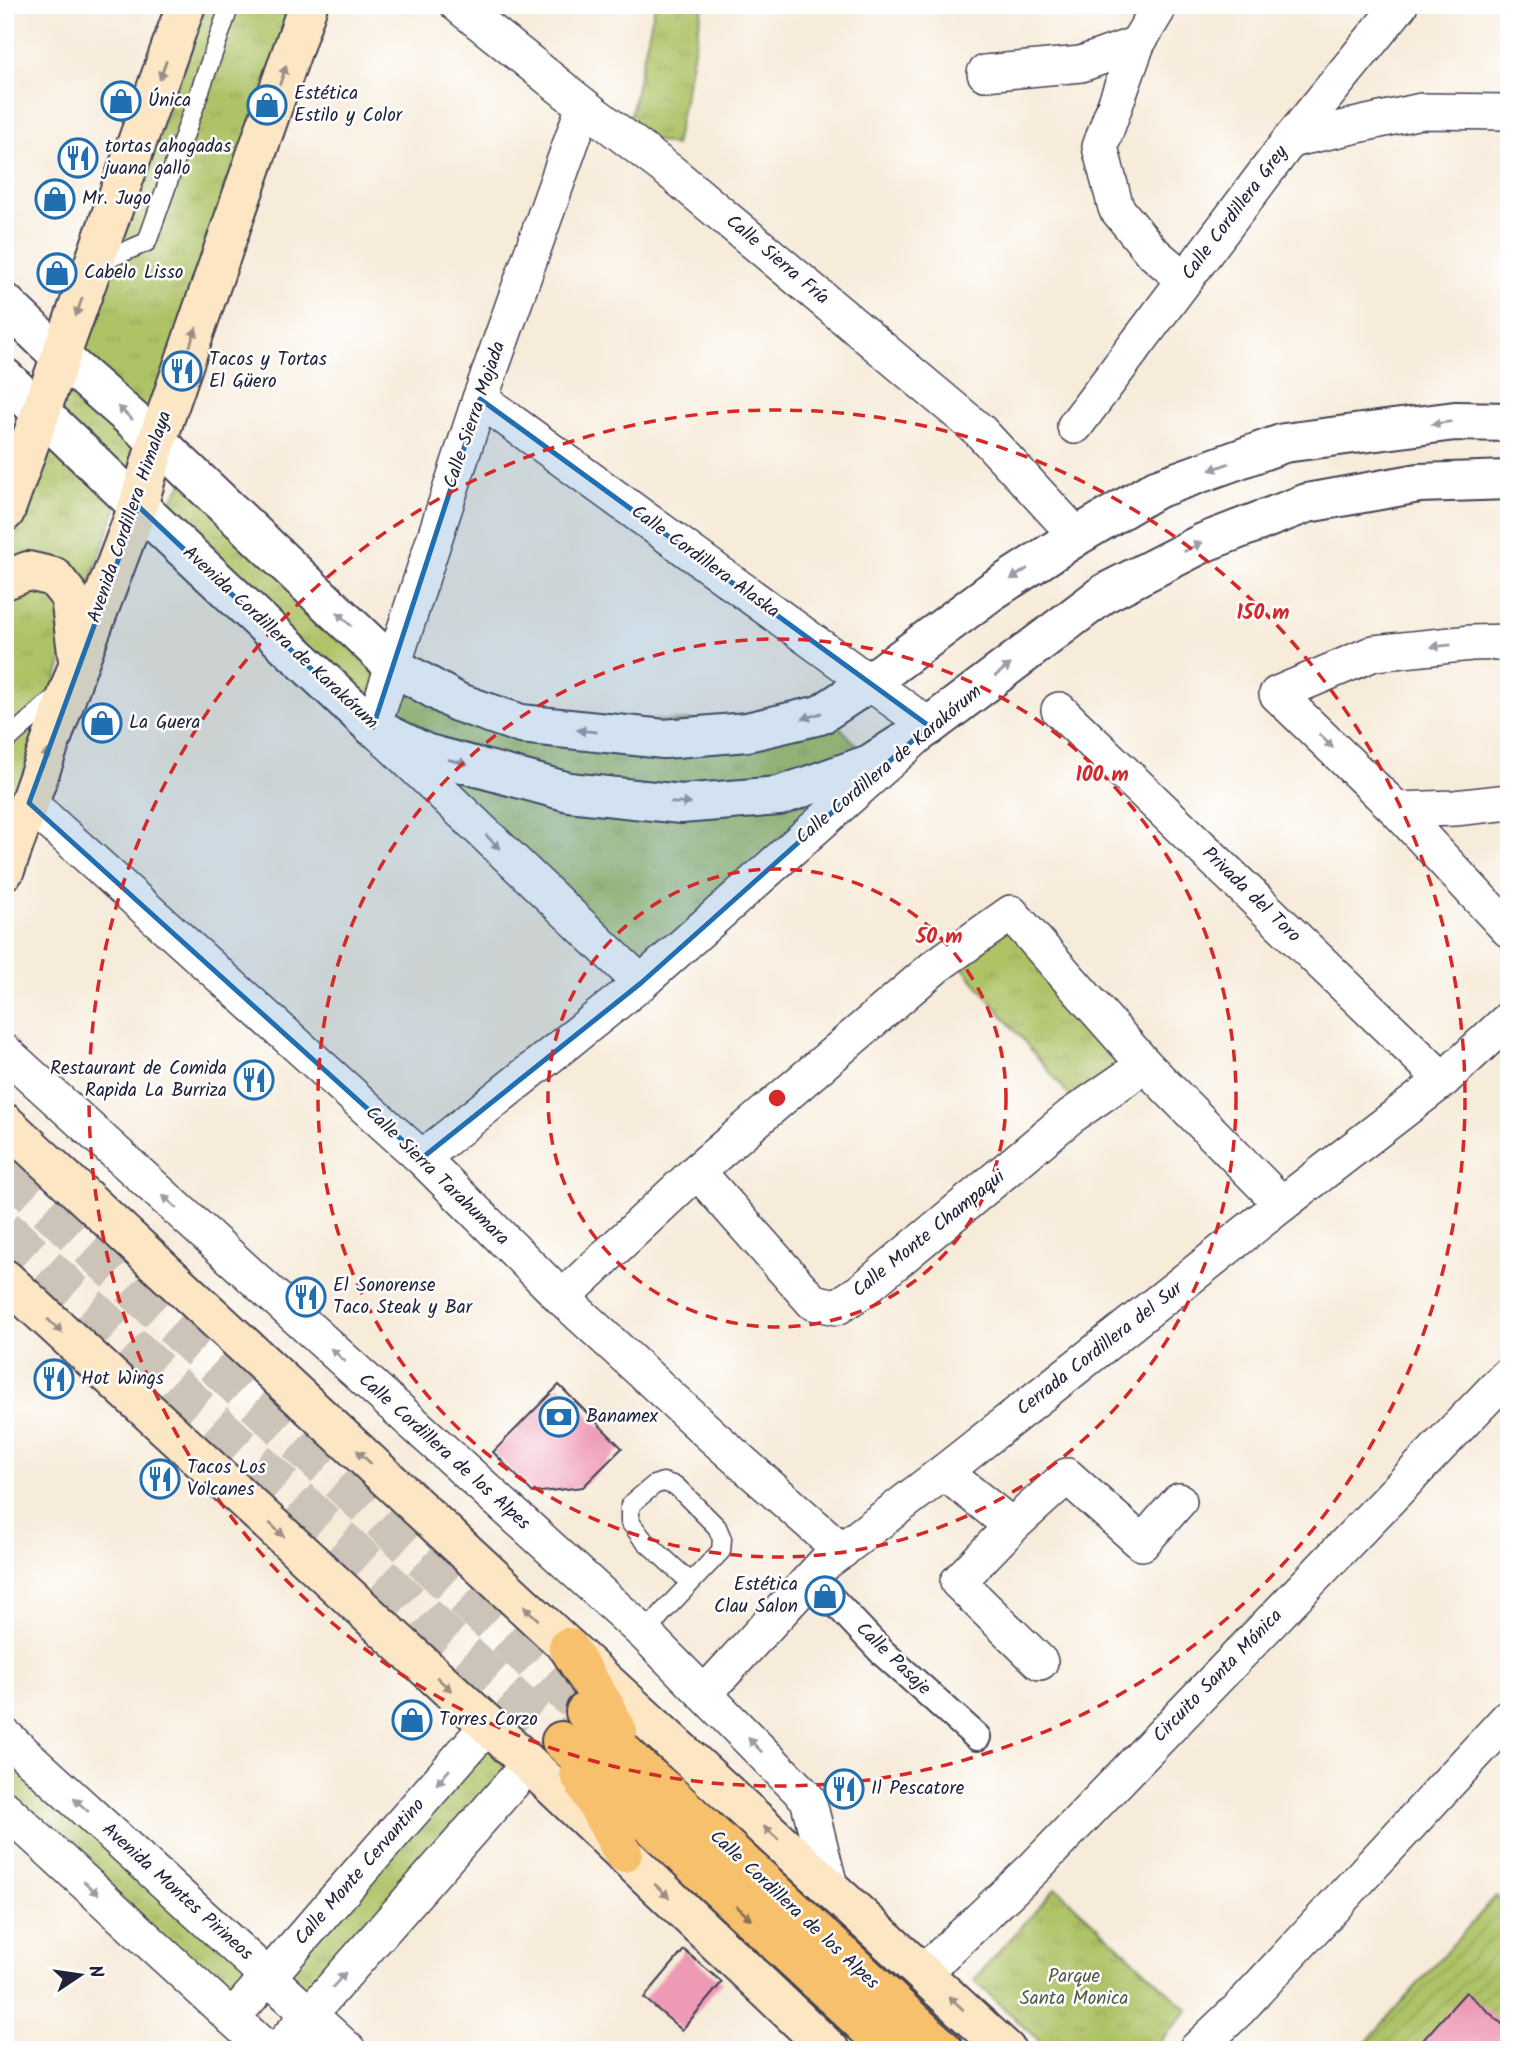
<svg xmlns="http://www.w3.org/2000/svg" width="1514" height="2055" viewBox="0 0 1514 2055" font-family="Kalam,sans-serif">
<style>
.park{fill:url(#park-tufts);stroke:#687250;stroke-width:2}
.garden{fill:url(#garden-furrows);stroke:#687250;stroke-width:2}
.building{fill:#ee9ab5}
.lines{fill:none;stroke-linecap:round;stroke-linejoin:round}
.motorway-tunnel{stroke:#ccc3b9;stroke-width:38;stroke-dasharray:38 19;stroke-linecap:butt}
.service-casing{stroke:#424053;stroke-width:21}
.pedestrian-casing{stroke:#424053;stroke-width:30}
.minor-casing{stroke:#424053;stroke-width:38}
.tertiary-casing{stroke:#424053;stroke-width:42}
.secondary-casing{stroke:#424053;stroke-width:42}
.motorway-casing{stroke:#424053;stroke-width:42}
.service{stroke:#fff;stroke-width:18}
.pedestrian{stroke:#fff;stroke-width:26}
.minor{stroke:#fff;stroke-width:35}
.tertiary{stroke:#fff;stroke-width:38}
.secondary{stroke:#fce6c4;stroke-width:38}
.motorway{stroke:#f7c06c;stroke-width:38}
.oneway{fill:#9a8e86}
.oneway2{fill:#9c9ca7}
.oneway3{fill:#8c7154}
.marked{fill:#1f6fb2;fill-opacity:0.2;stroke:#1f6fb2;stroke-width:5;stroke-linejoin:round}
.ring{fill:none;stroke:#d62828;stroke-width:3.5;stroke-dasharray:12 9}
.labels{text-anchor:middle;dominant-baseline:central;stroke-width:5;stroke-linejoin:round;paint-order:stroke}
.poi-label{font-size:19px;fill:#22223b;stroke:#fff;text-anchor:start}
.street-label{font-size:19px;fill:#22223b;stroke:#fff}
.park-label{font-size:19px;fill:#535a4a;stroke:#fff}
.centre{fill:#d62828;stroke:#fff;stroke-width:3.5}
.ring-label{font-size:21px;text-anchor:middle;font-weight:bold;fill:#d62828;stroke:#fff;stroke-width:5;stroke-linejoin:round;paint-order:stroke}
</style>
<defs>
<pattern id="park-tufts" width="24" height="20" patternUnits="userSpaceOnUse" patternTransform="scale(1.75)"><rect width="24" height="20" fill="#aec266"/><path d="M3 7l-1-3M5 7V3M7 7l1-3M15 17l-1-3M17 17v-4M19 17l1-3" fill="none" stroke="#95a659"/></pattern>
<pattern id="garden-furrows" width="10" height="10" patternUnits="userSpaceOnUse" patternTransform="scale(1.75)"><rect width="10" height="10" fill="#aec266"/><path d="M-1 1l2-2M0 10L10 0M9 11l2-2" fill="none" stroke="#95a659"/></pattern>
</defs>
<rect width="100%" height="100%" fill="#fff"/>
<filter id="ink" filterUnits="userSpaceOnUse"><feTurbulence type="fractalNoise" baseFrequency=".0143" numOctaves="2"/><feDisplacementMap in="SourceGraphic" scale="14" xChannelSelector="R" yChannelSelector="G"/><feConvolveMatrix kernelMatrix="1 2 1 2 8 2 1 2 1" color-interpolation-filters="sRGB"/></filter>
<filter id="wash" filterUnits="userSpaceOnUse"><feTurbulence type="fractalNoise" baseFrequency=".00686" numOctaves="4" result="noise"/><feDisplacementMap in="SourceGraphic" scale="28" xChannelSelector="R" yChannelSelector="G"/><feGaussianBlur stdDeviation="1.57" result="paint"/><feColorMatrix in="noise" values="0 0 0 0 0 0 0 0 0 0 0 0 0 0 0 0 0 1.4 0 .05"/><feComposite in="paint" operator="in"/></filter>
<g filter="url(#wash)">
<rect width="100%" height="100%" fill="#f7ebd9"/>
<g class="park">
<path d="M206,5h87l-288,820v-258z"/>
<path d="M655,5h48l-28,141 -48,-15z"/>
<path d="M186,478l282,240 367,4 41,44 -236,207 -476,-463z"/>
<path d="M1013,925l113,134 -53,41 -115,-138z"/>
<path d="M488,1725l41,39 -219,249 38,37h-70l31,-36 -40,-38 -37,42 -227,-209v-73l264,240z"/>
<path d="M1056,1888l132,122 -35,40h-104l-75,-70z"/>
</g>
<path class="garden" d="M1496,1896l13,12v142h-150z"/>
<g id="blocks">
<g class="building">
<path d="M559,1385l63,63 -39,39 -50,6 -40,-41z"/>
<path d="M684,1950l38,32 -40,48 -38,-32z"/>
<path d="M1466,1992l43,38v20h-95z"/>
</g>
</g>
</g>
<g filter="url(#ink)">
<use href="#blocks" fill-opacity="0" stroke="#424053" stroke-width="2"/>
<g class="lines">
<g class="motorway-tunnel">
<path d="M5,1170l580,542"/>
<path d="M5,1228l556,513"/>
</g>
<g class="service-casing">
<g id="service">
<path d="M98,263l49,-21 83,-237"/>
<path d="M5,742l53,-47"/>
<path d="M645,1634l19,-23 57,-60 1,-12 -5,-12 -41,-41 -13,-4 -9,3 -24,20v17l12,16 48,44"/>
</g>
</g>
<g class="pedestrian-casing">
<path id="pedestrian" d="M811,1577l72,76 94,84"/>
</g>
<g class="minor-casing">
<g id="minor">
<path d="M458,5l126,101 88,67 308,258 97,105"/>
<path d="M1157,5v6l-20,33 -37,103 16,61 35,43 34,29"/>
<path d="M985,73l96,-9 56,-20"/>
<path d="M584,106l-104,293 -107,328 268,256"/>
<path d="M1290,140l131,-29 88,1"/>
<path d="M1075,426l215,-286 110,-135"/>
<path d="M1509,642l-38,1 -97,10 -97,41 120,116 112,120"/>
<path d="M1059,710l384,370"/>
<path d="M29,803l393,355 140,140 148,136 132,117"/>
<path d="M1397,810l58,-2 54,-6"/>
<path d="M5,1052l640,582 163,165 22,87"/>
<path d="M422,1158l219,-175 288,-257 -449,-327"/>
<path d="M697,1171l116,131 24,5 23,-15 211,-176 74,-51"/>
<path d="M562,1298l135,-127 239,-205 75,-53 134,152 137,139"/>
<path d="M944,1472l68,54"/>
<path d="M1040,1662l-82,-80 54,-56 55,-50 75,67 37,-42"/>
<path d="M705,1693l120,-130 119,-91 338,-268 161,-124 66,-61"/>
<path d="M5,1736l343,314"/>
<path d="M5,1809l262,241"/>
<path d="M923,1973l112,-106 474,-493"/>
<path d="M232,2018l256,-293"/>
<path d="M278,2050l251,-286"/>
<path d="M1196,2050l43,-41 270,-292"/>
</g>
</g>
<g class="tertiary-casing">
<g id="tertiary">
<path d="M5,303l56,54 96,84 236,225 64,36 64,22 143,15 83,-7 73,-17 50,-33 122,-91 85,-55 79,-47 128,-46 171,-22 54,1"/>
<path d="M5,378l133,128 235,221 52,26 144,39 112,12 98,-8 91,-32 59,-38 176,-133 100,-51 102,-39 112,-20 90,-3"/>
</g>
</g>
<g class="secondary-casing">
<g id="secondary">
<path d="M5,512l181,-507"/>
<path d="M5,580l23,-9 26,6 16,20 8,63"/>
<path d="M5,870l73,-205 60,-159 19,-65 151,-436"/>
<path d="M5,1123l563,524 438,403"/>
<path d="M5,1279l483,446 342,325"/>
</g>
</g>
<g class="motorway-casing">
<g id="motorway">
<path d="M568,1647l36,58 14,27"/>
<path d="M585,1712l48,50 30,26 281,262"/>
<path d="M561,1741l330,309"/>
<path d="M579,1773l44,80"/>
</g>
</g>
<use href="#service" class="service"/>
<use href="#pedestrian" class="pedestrian"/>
<use href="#minor" class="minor"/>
<use href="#tertiary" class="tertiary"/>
<use href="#secondary" class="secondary"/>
<use href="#motorway" class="motorway"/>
</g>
<defs><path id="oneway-solid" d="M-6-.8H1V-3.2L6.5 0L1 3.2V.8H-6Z" transform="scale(1.75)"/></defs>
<g class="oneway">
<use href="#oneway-solid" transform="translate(163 70) rotate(110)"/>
<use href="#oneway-solid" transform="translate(283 75) rotate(-71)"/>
<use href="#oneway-solid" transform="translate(79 307) rotate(110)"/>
<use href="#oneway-solid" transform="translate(193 337) rotate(-71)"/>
<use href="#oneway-solid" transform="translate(45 759) rotate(-70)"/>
<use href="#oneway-solid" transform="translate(55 1326) rotate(43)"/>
<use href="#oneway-solid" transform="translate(364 1457) rotate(-137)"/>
<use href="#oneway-solid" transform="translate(277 1530) rotate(43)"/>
<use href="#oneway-solid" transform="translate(531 1613) rotate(-137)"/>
<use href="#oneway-solid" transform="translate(444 1684) rotate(43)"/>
<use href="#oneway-solid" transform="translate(771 1833) rotate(-138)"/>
<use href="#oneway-solid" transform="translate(662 1891) rotate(43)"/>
<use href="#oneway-solid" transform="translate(956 2003) rotate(-137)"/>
</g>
<g class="oneway2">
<use href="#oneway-solid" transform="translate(125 413) rotate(-139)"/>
<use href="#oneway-solid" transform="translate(1441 423) rotate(173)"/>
<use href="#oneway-solid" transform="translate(1219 467) rotate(160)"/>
<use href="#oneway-solid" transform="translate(1193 547) rotate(-27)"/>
<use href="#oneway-solid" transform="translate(1019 574) rotate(147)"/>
<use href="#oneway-solid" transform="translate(344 619) rotate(-136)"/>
<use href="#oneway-solid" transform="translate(1441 646) rotate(174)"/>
<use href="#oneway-solid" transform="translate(1003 670) rotate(-37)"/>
<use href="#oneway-solid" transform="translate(812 716) rotate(163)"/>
<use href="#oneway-solid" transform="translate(587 731) rotate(-174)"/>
<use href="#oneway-solid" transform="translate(1326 741) rotate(44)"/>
<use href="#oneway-solid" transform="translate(458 762) rotate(15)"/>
<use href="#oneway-solid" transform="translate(681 803) rotate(1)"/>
<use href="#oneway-solid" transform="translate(493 842) rotate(44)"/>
<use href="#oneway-solid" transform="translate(170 1202) rotate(-138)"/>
<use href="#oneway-solid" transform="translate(338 1355) rotate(-138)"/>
<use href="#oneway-solid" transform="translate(755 1745) rotate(-134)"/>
<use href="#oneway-solid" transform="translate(443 1777) rotate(131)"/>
<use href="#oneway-solid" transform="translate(81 1805) rotate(-138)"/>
<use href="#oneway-solid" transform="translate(91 1888) rotate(43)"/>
<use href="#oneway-solid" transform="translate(339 1980) rotate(-49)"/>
</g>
<use class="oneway3" href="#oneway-solid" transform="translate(744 1913) rotate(43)"/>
</g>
<path class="marked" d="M480,399l449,327 -288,257 -219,175 -393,-355 109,-297 235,221z"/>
<g class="ring">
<circle cx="777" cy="1098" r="229"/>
<circle cx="777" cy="1098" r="459"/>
<circle cx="777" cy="1098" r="688"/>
</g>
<defs>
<g id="shop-ring" transform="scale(2.0125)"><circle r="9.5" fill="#fff" stroke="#1f6fb2" stroke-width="1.5"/><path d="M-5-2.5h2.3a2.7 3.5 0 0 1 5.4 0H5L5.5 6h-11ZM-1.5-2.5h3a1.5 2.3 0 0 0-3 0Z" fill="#1f6fb2"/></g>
<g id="restaurant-ring" transform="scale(2.0125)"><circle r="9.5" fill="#fff" stroke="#1f6fb2" stroke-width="1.5"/><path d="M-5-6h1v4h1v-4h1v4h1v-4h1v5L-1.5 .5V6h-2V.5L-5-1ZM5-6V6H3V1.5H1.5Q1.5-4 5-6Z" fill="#1f6fb2"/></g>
<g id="bank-ring" transform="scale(2.0125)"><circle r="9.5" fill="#fff" stroke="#1f6fb2" stroke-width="1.5"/><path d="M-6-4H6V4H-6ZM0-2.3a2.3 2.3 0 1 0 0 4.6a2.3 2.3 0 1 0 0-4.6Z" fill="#1f6fb2"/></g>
</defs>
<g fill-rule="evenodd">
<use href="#shop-ring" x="121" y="101"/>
<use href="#shop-ring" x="267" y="105"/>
<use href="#restaurant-ring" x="78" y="158"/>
<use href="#shop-ring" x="55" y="199"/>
<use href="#shop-ring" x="57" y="273"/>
<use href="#restaurant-ring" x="182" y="371"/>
<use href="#shop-ring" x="102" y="723"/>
<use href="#restaurant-ring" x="254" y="1080"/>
<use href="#restaurant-ring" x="306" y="1297"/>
<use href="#restaurant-ring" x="54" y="1379"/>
<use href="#bank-ring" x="559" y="1417"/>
<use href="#restaurant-ring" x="160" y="1479"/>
<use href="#shop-ring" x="825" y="1596"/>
<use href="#shop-ring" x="412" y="1720"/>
<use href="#restaurant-ring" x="844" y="1789"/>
</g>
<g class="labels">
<g class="poi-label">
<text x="294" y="94">Estética<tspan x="294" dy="22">Estilo y Color</tspan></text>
<text x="148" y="101">Única</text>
<text x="105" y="147">tortas ahogadas<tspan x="105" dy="22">juana gallo</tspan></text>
<text x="82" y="199">Mr. Jugo</text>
<text x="84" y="273">Cabelo Lisso</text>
<text x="209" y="360">Tacos y Tortas<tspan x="209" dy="22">El Güero</tspan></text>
<text x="129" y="723">La Guera</text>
<text x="227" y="1069" text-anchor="end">Restaurant de Comida<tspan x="227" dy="22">Rapida La Burriza</tspan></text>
<text x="333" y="1286">El Sonorense<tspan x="333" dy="22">Taco Steak y Bar</tspan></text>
<text x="81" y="1379">Hot Wings</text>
<text x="586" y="1417">Banamex</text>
<text x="187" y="1468">Tacos Los<tspan x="187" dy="22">Volcanes</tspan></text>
<text x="798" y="1585" text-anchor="end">Estética<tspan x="798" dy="22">Clau Salon</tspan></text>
<text x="439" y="1720">Torres Corzo</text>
<text x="871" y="1789">Il Pescatore</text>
</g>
<g class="street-label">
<text transform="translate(1235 213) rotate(-53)">Calle Cordillera Grey</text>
<text transform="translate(777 260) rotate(40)">Calle Sierra Fría</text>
<text transform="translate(475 415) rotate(-71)">Calle Sierra Mojada</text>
<text transform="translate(130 517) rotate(-71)">Avenida Cordillera Himalaya</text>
<text transform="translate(705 562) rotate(36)">Calle Cordillera Alaska</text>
<text transform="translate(280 638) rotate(43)">Avenida Cordillera de Karakórum</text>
<text transform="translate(889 765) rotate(-40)">Calle Cordillera de Karakórum</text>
<text transform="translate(1251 895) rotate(44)">Privada del Toro</text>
<text transform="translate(437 1176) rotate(44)">Calle Sierra Tarahumara</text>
<text transform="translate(929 1234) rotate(-39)">Calle Monte Champaqui</text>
<text transform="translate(1100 1349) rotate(-38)">Cerrada Cordillera del Sur</text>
<text transform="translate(444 1452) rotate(42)">Calle Cordillera de los Alpes</text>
<text transform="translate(893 1659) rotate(44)">Calle Pasaje</text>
<text transform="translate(1218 1676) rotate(-46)">Circuito Santa Mónica</text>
<text transform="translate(360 1872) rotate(-49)">Calle Monte Cervantino</text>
<text transform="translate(177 1892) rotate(42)">Avenida Montes Pirineos</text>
<text transform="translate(794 1910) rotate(43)">Calle Cordillera de los Alpes</text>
</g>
<g class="park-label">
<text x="1074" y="1977">Parque<tspan x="1074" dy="22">Santa Monica</tspan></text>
</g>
</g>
<circle cx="777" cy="1098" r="10" class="centre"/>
<g class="ring-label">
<text x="1263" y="619">150 m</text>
<text x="1102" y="781">100 m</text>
<text x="939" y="943">50 m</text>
</g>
<rect width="1514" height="2055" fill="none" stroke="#fff" stroke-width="28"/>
<g transform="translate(80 1975) rotate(77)" stroke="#ffffff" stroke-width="5" paint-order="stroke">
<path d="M0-5L12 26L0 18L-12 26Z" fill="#22223b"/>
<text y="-10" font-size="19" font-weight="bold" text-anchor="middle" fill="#22223b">N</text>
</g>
</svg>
